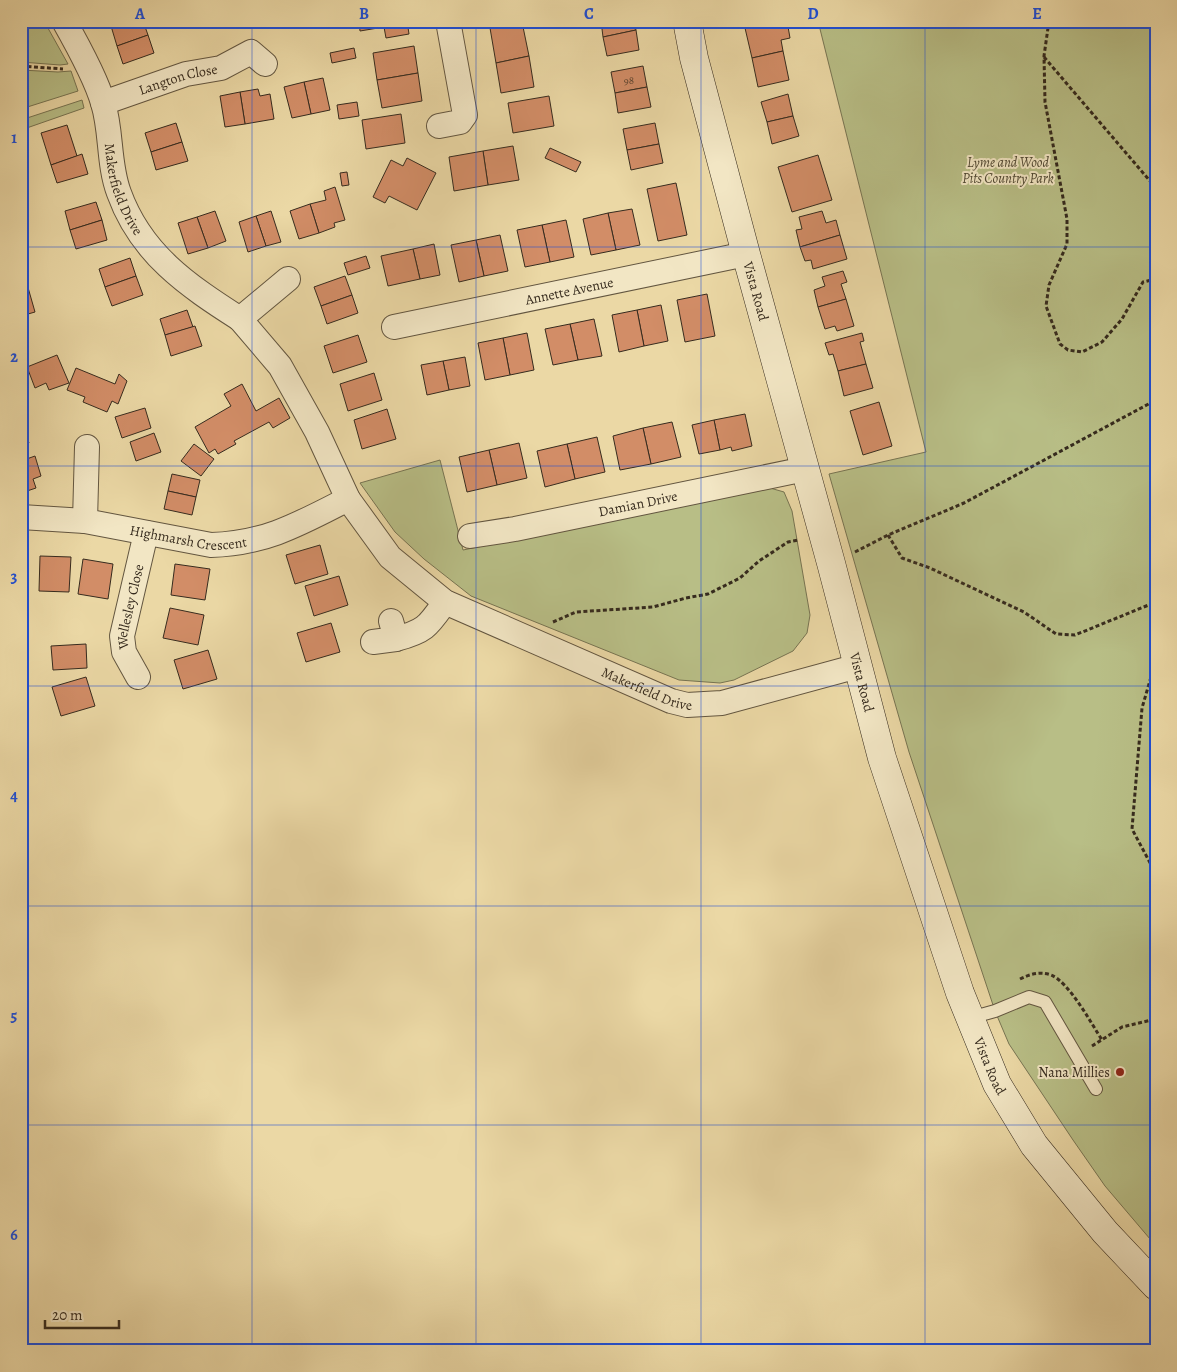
<svg xmlns="http://www.w3.org/2000/svg" width="1177" height="1372" viewBox="0 0 1177 1372" font-family="Alegreya,serif">
<style>
.green{fill:#b8be86;stroke:#777452}
.building{fill:#d28d67;stroke:#362b1e}
.lines{fill:none;stroke-linecap:round;stroke-linejoin:round}
.service-casing{stroke:#635640;stroke-width:14}
.minor-casing{stroke:#635640;stroke-width:26}
.secondary-casing{stroke:#362b1e;stroke-width:29}
.path{stroke:#362b1e;stroke-width:3;stroke-dasharray:4 2.5;stroke-linecap:butt}
.service{stroke:#f2e6c4;stroke-width:12}
.minor{stroke:#f2e6c4;stroke-width:24}
.secondary{stroke:#f2e6c4;stroke-width:28}
.grid{fill:none;stroke:#1d4ed8;stroke-width:1;stroke-opacity:0.55}
.poi-dot{fill:#8f2418;stroke:#f2e6c4;stroke-width:2}
.labels{text-anchor:middle;dominant-baseline:central;stroke-width:4;stroke-linejoin:round;paint-order:stroke}
.number-label{font-size:11px;fill:#5d4430}
.street-label{font-size:14px;fill:#362b1e;stroke:#f2e6c4}
.park-label{font-size:14px;font-style:italic;fill:#504833;stroke:#f2e6c4}
.poi-label{font-size:14px;fill:#362b1e;stroke:#f2e6c4;text-anchor:end}
.neatline{fill:none;stroke:#1d4ed8;stroke-width:2}
.grid-label{font-size:16px;text-anchor:middle;font-weight:bold;fill:#1d4ed8}
</style>
<rect width="100%" height="100%" fill="#ebd8a5"/>
<filter id="stains"><feTurbulence type="fractalNoise" baseFrequency=".004" numOctaves="4"/><feColorMatrix values="0 0 0 0 .2 0 0 0 0 .09 0 0 0 0 .02 0 0 0 .5 -.17"/></filter>
<radialGradient id="worn" r=".72"><stop offset=".6" stop-color="#630" stop-opacity="0"/><stop offset="1" stop-color="#630" stop-opacity=".3"/></radialGradient>
<g class="green">
<path d="M21,21h23l24,43 -8,1 -39,-3z"/>
<path d="M818,21h338v1225l-51,-60 -32,-46 -64,-96 -14,-33 -86,-259 -80,-278 97,-22z"/>
<path d="M21,70l37,2 13,-1 7,20 -57,18z"/>
<path d="M82,100l2,8 -63,22v-10z"/>
<path d="M440,460l23,90 307,-62 14,4 8,19 18,104 -3,18 -14,18 -59,29 -14,3 -41,-3 -208,-84 -47,-37 -29,-27 -35,-49z"/>
</g>
<g class="building">
<path d="M126,21h17l5,14 -31,11 -6,-20z"/>
<path d="M359,21h48l2,13 -23,4 -2,-11 -24,4z"/>
<path d="M601,21h33l2,9 -33,7z"/>
<path d="M777,21h10l3,17 -9,2 2,11 -31,7 -7,-30z"/>
<path d="M522,22l7,34 -33,7 -6,-35z"/>
<path d="M636,30l3,20 -32,6 -4,-19z"/>
<path d="M148,35l6,18 -31,11 -6,-18z"/>
<path d="M414,46l4,27 -41,7 -4,-27z"/>
<path d="M354,48l2,10 -24,5 -2,-10z"/>
<path d="M783,51l6,29 -31,7 -6,-29z"/>
<path d="M529,56l5,31 -33,6 -5,-30z"/>
<path d="M643,66l4,21 -32,6 -4,-21z"/>
<path d="M418,73l4,28 -40,7 -5,-28z"/>
<path d="M323,78l7,32 -19,4 -7,-32z"/>
<path d="M304,82l7,32 -19,4 -8,-31z"/>
<path d="M647,87l4,20 -33,6 -3,-20z"/>
<path d="M258,89l2,7 10,-2 4,25 -29,5 -5,-32z"/>
<path d="M240,92l5,32 -20,3 -5,-31z"/>
<path d="M788,94l5,22 -26,6 -6,-20z"/>
<path d="M549,96l5,30 -41,7 -5,-30z"/>
<path d="M357,102l2,14 -20,3 -2,-14z"/>
<path d="M401,114l4,29 -39,6 -4,-29z"/>
<path d="M793,116l6,20 -27,8 -5,-22z"/>
<path d="M176,123l6,19 -31,10 -6,-19z"/>
<path d="M655,123l4,21 -32,6 -4,-21z"/>
<path d="M67,125l10,31 -26,9 -10,-32z"/>
<path d="M182,142l6,19 -32,9 -5,-18z"/>
<path d="M659,144l4,19 -32,7 -4,-20z"/>
<path d="M513,146l6,34 -31,5 -5,-34z"/>
<path d="M550,148l31,14 -5,10 -31,-14z"/>
<path d="M483,151l5,34 -34,6 -5,-34z"/>
<path d="M82,154l6,20 -31,9 -6,-18z"/>
<path d="M818,155l14,45 -40,12 -14,-45z"/>
<path d="M407,158l29,15 -19,37 -28,-14 -4,7 -12,-6 18,-37 12,6z"/>
<path d="M347,172l2,13 -7,1 -2,-13z"/>
<path d="M676,183l11,52 -29,6 -11,-52z"/>
<path d="M335,187l10,33 -11,3 1,4 -16,6 -9,-29 16,-4 -2,-9z"/>
<path d="M96,202l6,18 -32,10 -5,-19z"/>
<path d="M310,204l9,29 -20,6 -9,-28z"/>
<path d="M632,209l8,36 -24,5 -8,-37z"/>
<path d="M215,211l11,30 -18,7 -11,-31z"/>
<path d="M271,211l10,31 -15,4 -10,-30z"/>
<path d="M822,211l4,12 10,-3 4,15 -40,12 -4,-17 6,-1 -3,-12z"/>
<path d="M608,213l8,37 -25,5 -8,-36z"/>
<path d="M256,216l10,30 -18,6 -9,-30z"/>
<path d="M197,217l11,31 -20,6 -10,-31z"/>
<path d="M102,220l5,20 -31,9 -6,-19z"/>
<path d="M566,220l8,37 -24,5 -8,-37z"/>
<path d="M542,225l8,37 -25,5 -8,-37z"/>
<path d="M500,235l8,36 -24,5 -8,-36z"/>
<path d="M840,235l7,24 -34,10 -2,-9 -6,1 -5,-14z"/>
<path d="M476,240l8,36 -25,6 -8,-37z"/>
<path d="M434,244l6,31 -20,4 -7,-30z"/>
<path d="M413,249l7,30 -32,7 -7,-30z"/>
<path d="M366,256l4,12 -22,7 -4,-12z"/>
<path d="M130,258l6,18 -31,11 -6,-18z"/>
<path d="M843,271l4,11 -6,2 5,15 -28,8 -4,-17 11,-4 -3,-9z"/>
<path d="M136,276l7,19 -31,11 -7,-19z"/>
<path d="M345,276l7,19 -31,11 -7,-19z"/>
<path d="M27,284l8,28 -14,4v-31z"/>
<path d="M707,294l8,42 -30,6 -8,-42z"/>
<path d="M352,295l6,18 -31,11 -6,-18z"/>
<path d="M846,299l8,27 -17,5 -2,-5 -10,3 -7,-22z"/>
<path d="M661,305l7,36 -24,5 -7,-36z"/>
<path d="M187,310l6,17 -28,8 -5,-16z"/>
<path d="M637,310l7,36 -25,6 -7,-37z"/>
<path d="M594,319l8,37 -24,4 -8,-36z"/>
<path d="M570,324l8,36 -25,5 -8,-36z"/>
<path d="M195,326l7,20 -31,10 -6,-21z"/>
<path d="M527,333l7,37 -24,5 -7,-37z"/>
<path d="M862,333l2,8 -4,1 6,22 -28,7 -5,-17 -4,1 -4,-12z"/>
<path d="M358,335l9,27 -34,11 -9,-27z"/>
<path d="M503,338l7,37 -25,5 -7,-37z"/>
<path d="M57,355l12,28 -20,7 -3,-7 -11,5 -8,-21z"/>
<path d="M465,357l5,29 -21,4 -6,-29z"/>
<path d="M443,361l6,29 -22,5 -6,-30z"/>
<path d="M866,364l7,24 -29,8 -6,-25z"/>
<path d="M76,368l39,16 4,-10 8,7 -9,23 -6,-3 -5,11 -24,-10 2,-5 -18,-7z"/>
<path d="M374,373l8,27 -34,11 -8,-27z"/>
<path d="M242,384l14,27 23,-13 11,20 -17,10 -4,-6 -35,19 2,3 -18,10 -3,-5 -6,4 -14,-26 36,-21 -7,-12z"/>
<path d="M879,402l13,44 -29,9 -13,-44z"/>
<path d="M145,408l6,20 -29,10 -7,-21z"/>
<path d="M387,409l9,30 -34,10 -8,-29z"/>
<path d="M745,414l7,32 -20,5 -1,-4 -11,3 -6,-30z"/>
<path d="M21,420l8,23 -8,2z"/>
<path d="M714,420l6,30 -21,4 -7,-29z"/>
<path d="M672,422l9,35 -30,7 -8,-36z"/>
<path d="M643,428l8,36 -31,6 -7,-34z"/>
<path d="M154,433l7,19 -25,9 -6,-19z"/>
<path d="M597,437l8,35 -30,7 -8,-35z"/>
<path d="M519,443l8,35 -30,7 -8,-35z"/>
<path d="M194,444l20,15 -13,17 -20,-15z"/>
<path d="M567,444l8,35 -30,8 -8,-36z"/>
<path d="M489,450l8,35 -30,7 -8,-35z"/>
<path d="M35,456l6,20 -8,3 3,9 -15,5v-32z"/>
<path d="M172,474l28,6 -4,17 -28,-6z"/>
<path d="M168,491l28,6 -4,18 -28,-6z"/>
<path d="M320,545l8,29 -33,10 -9,-29z"/>
<path d="M40,556l31,1 -2,35 -30,-1z"/>
<path d="M83,559l30,5 -5,35 -30,-5z"/>
<path d="M21,563l5,41 -5,1z"/>
<path d="M175,564l35,5 -5,31 -34,-5z"/>
<path d="M339,576l9,29 -34,11 -9,-30z"/>
<path d="M170,608l34,7 -6,30 -35,-7z"/>
<path d="M331,623l9,29 -34,10 -9,-29z"/>
<path d="M86,644l1,24 -34,2 -2,-24z"/>
<path d="M208,650l9,29 -34,10 -9,-29z"/>
<path d="M86,677l9,29 -34,10 -9,-29z"/>
</g>
<g class="lines">
<g class="service-casing">
<path id="service" d="M970,1018l25,-7 34,-14 16,5 51,87"/>
</g>
<g class="minor-casing">
<g id="minor">
<path id="s1" d="M64,21c13,23 32,57 39,82 9,29 5,61 16,90 22,61 68,92 121,126l48,-40"/>
<path id="s2" d="M103,103l83,-29 35,-6 30,-16 14,12"/>
<path d="M439,126l21,-4 5,-7 -17,-94"/>
<path id="s3" d="M240,319l40,47 37,66 31,67 42,58 55,45 226,99 16,4 35,-2 136,-37"/>
<path id="s4" d="M394,327l352,-73"/>
<path id="s5" d="M21,517l64,4 126,24c54,-1 90,-22 137,-46"/>
<path d="M85,521l2,-74"/>
<path id="s6" d="M470,536l45,-7 290,-60"/>
<path d="M396,639c30,-8 32,-13 49,-37"/>
<path d="M373,642l23,-3 -5,-18"/>
<path id="s7" d="M138,677l-14,-25 -2,-16 24,-103"/>
</g>
</g>
<g class="secondary-casing">
<g id="secondary">
<path id="s8" d="M687,21l7,37 52,196 85,309 51,195 78,235 37,91 37,61 71,87 51,54"/>
</g>
</g>
<g class="path">
<path d="M1049,21l-5,35 1,46 22,117v25l-18,41 -3,21 14,38 8,6 14,2 20,-10 20,-23 21,-37 13,-3"/>
<path d="M1044,57l112,131"/>
<path d="M21,66l42,3"/>
<path d="M888,535l14,23 28,10 94,44 32,22 19,1 81,-33"/>
<path d="M855,552l33,-17 76,-32 192,-103"/>
<path d="M553,622l23,-10 77,-5 33,-9 22,-4 32,-16 19,-17 29,-19 11,-2"/>
<path d="M1156,673l-5,4 -9,31 -10,121 24,45"/>
<path d="M1020,979c10,-5 20,-8 31,-4 18,7 40,48 51,65"/>
<path d="M1092,1046l30,-19 34,-8"/>
</g>
<use href="#service" class="service"/>
<use href="#minor" class="minor"/>
<use href="#secondary" class="secondary"/>
</g>
<path class="grid" d="M252,21v1330M476,21v1330M701,21v1330M925,21v1330M21,247h1135M21,466h1135M21,686h1135M21,906h1135M21,1125h1135"/>
<circle class="poi-dot" cx="1120" cy="1072" r="5"/>
<g class="labels">
<g class="number-label">
<text x="629" y="80">98</text>
</g>
<g class="street-label">
<text stroke="none"><textPath href="#s2" startOffset="79">Langton Close</textPath></text>
<text stroke="none"><textPath href="#s1" startOffset="180">Makerfield Drive</textPath></text>
<text stroke="none"><textPath href="#s4" startOffset="179">Annette Avenue</textPath></text>
<text stroke="none"><textPath href="#s8" startOffset="279">Vista Road</textPath></text>
<text stroke="none"><textPath href="#s6" startOffset="171">Damian Drive</textPath></text>
<text stroke="none"><textPath href="#s5" startOffset="169">Highmarsh Crescent</textPath></text>
<text stroke="none"><textPath href="#s7" startOffset="75">Wellesley Close</textPath></text>
<text stroke="none"><textPath href="#s8" startOffset="684">Vista Road</textPath></text>
<text stroke="none"><textPath href="#s3" startOffset="574">Makerfield Drive</textPath></text>
<text stroke="none"><textPath href="#s8" startOffset="1089">Vista Road</textPath></text>
</g>
<g class="park-label">
<text x="1008" y="162">Lyme and Wood<tspan x="1008" dy="16">Pits Country Park</tspan></text>
</g>
<g class="poi-label">
<text x="1110" y="1072">Nana Millies</text>
</g>
</g>
<rect width="1177" height="1372" fill="none" stroke="#ebd8a5" stroke-width="55"/>
<path d="M45 1320v8h74v-8" fill="none" stroke="#362b1e" stroke-width="2.5"/>
<text x="52" y="1320" font-size="15" fill="#362b1e" stroke="#f2e6c4" stroke-width="4" paint-order="stroke">20 m</text>
<rect x="28" y="28" width="1122" height="1316" class="neatline"/>
<g class="grid-label">
<text x="140" y="19">A</text>
<text x="364" y="19">B</text>
<text x="589" y="19">C</text>
<text x="813" y="19">D</text>
<text x="1037" y="19">E</text>
<text x="14" y="143">1</text>
<text x="14" y="362">2</text>
<text x="14" y="582">3</text>
<text x="14" y="801">4</text>
<text x="14" y="1021">5</text>
<text x="14" y="1240">6</text>
</g>
<rect width="100%" height="100%" filter="url(#stains)"/>
<rect width="100%" height="100%" fill="url(#worn)"/>
</svg>
